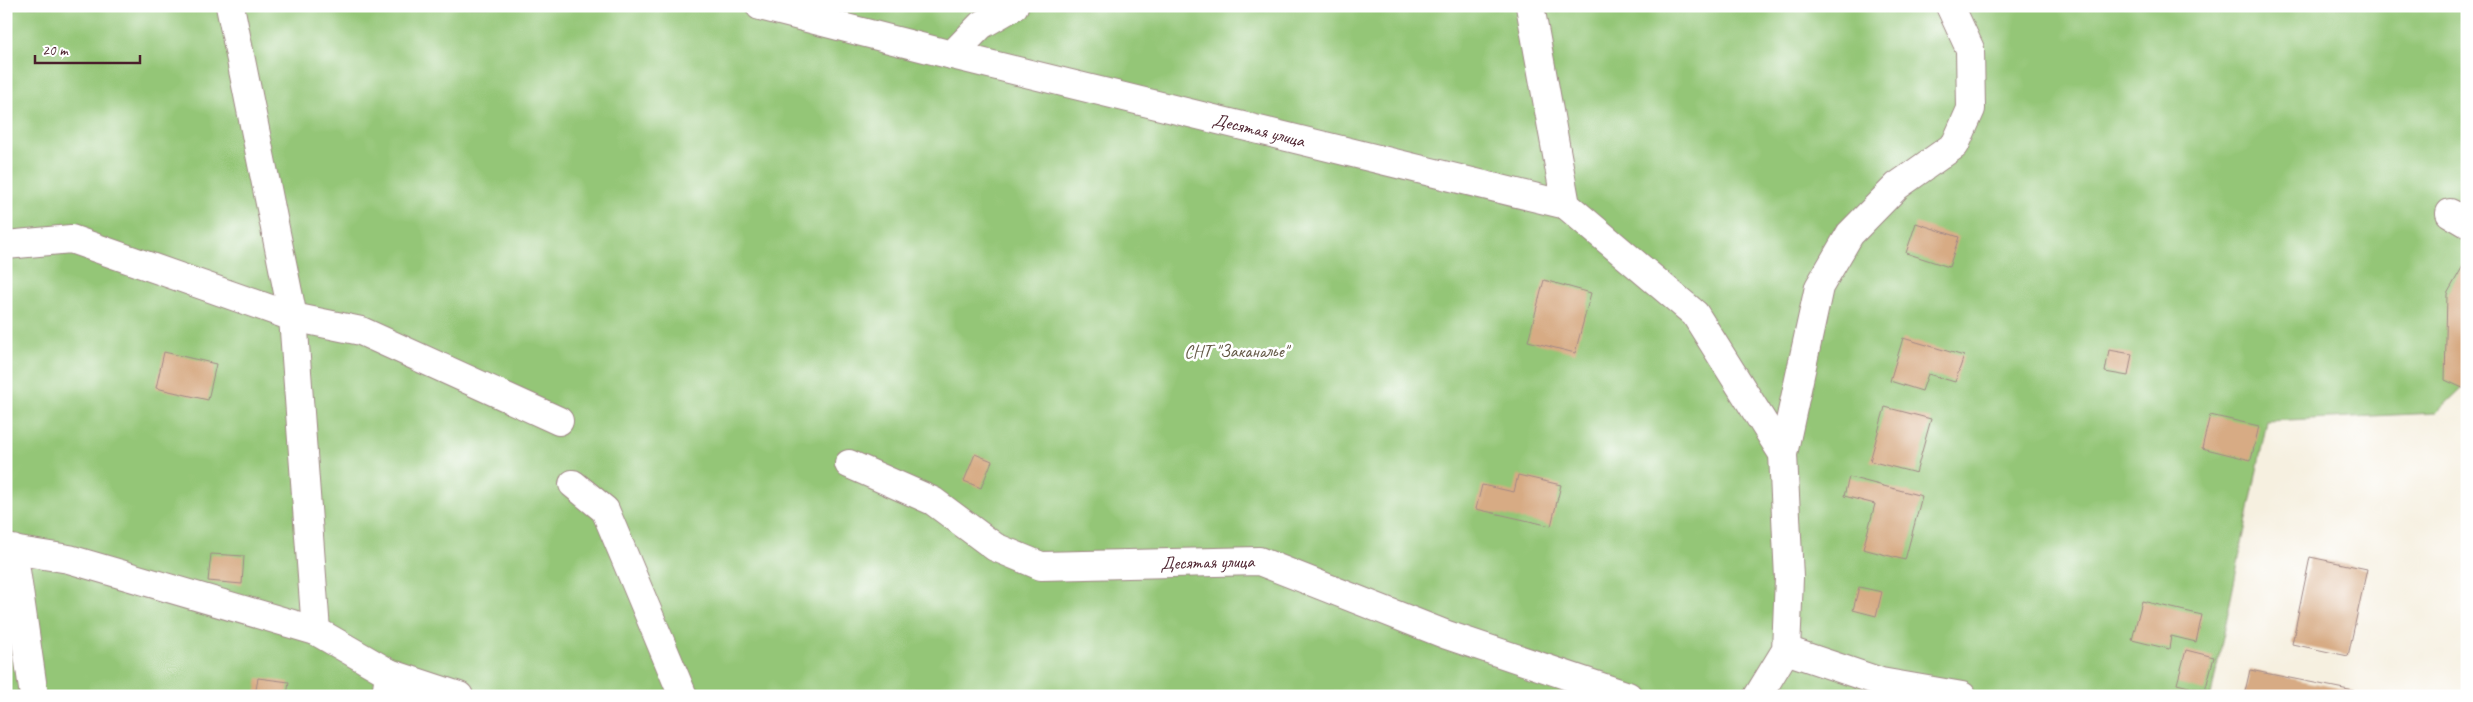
<svg xmlns="http://www.w3.org/2000/svg" width="2473" height="702" viewBox="0 0 2473 702" font-family="Caveat,sans-serif">
<style>
.green{fill:#94c677;stroke:#6f7251}
.building{fill:#d7ab84}
.lines{fill:none;stroke-linecap:round;stroke-linejoin:round}
.minor-casing{stroke:#a08886;stroke-width:30}
.minor{stroke:#fff;stroke-width:28}
.labels{text-anchor:middle;dominant-baseline:central;stroke-width:5;stroke-linejoin:round;paint-order:stroke}
.street-label{font-size:18px;fill:#4a1f2b;stroke:#fff}
.park-label{font-size:18px;fill:#645946;stroke:#fff}
</style>
<rect width="100%" height="100%" fill="#fff"/>
<filter id="ink" filterUnits="userSpaceOnUse"><feTurbulence type="fractalNoise" baseFrequency=".02" numOctaves="2"/><feDisplacementMap in="SourceGraphic" scale="10" xChannelSelector="R" yChannelSelector="G"/><feConvolveMatrix kernelMatrix="1 2 1 2 8 2 1 2 1" color-interpolation-filters="sRGB"/></filter>
<filter id="wash" filterUnits="userSpaceOnUse"><feTurbulence type="fractalNoise" baseFrequency=".0096" numOctaves="4" result="noise"/><feDisplacementMap in="SourceGraphic" scale="20" xChannelSelector="R" yChannelSelector="G"/><feGaussianBlur stdDeviation="1.12" result="paint"/><feColorMatrix in="noise" values="0 0 0 0 0 0 0 0 0 0 0 0 0 0 0 0 0 1.4 0 .05"/><feComposite in="paint" operator="in"/></filter>
<g filter="url(#wash)">
<rect width="100%" height="100%" fill="#f6f0e0"/>
<path class="green" d="M6,6h2461v377l-31,30 -169,8 -56,275h-2205z"/>
<g id="blocks">
<g class="building">
<path d="M1916,223l43,14 -10,30 -43,-14z"/>
<path d="M2467,259v131l-22,-10 2,-86z"/>
<path d="M1544,280l47,13 -16,60 -47,-12z"/>
<path d="M1903,338l61,18 -9,26 -27,-8 -6,17 -32,-10z"/>
<path d="M2109,350l23,4 -4,22 -23,-4z"/>
<path d="M164,352l52,12 -8,36 -52,-12z"/>
<path d="M1885,407l46,12 -15,54 -46,-12z"/>
<path d="M2210,415l49,11 -8,34 -49,-12z"/>
<path d="M975,454l17,7 -11,27 -17,-7z"/>
<path d="M1518,475l43,10 -10,41 -75,-17 6,-24 32,7z"/>
<path d="M1849,477l73,19 -17,64 -42,-11 12,-45 -31,-8z"/>
<path d="M211,554l33,2 -2,28 -34,-3z"/>
<path d="M2310,557l57,12 -19,87 -56,-12z"/>
<path d="M1859,587l23,5 -6,24 -23,-6z"/>
<path d="M2142,601l60,14 -6,27 -25,-6 -2,13 -37,-9z"/>
<path d="M2186,650l28,7 -9,34 -28,-7z"/>
<path d="M2250,670l104,21 -1,5h-109z"/>
<path d="M258,678l31,4 -2,14h-32z"/>
</g>
</g>
</g>
<g filter="url(#ink)">
<use href="#blocks" fill-opacity="0" stroke="#a08886" stroke-width="1"/>
<g class="lines">
<g class="minor-casing">
<g id="minor">
<path d="M230,6l63,311 23,314 73,42 70,23"/>
<path id="s1" d="M760,6l192,49 614,150"/>
<path d="M1530,6l36,199 129,109 88,140 6,124 -3,72 -28,46"/>
<path d="M952,55l29,-30 33,-19"/>
<path d="M2450,213l17,10"/>
<path d="M6,245l65,-6 222,78 68,14 198,90"/>
<path d="M1783,454l36,-167 31,-53 47,-48 58,-41 16,-36 -1,-60 -20,-43"/>
<path id="s2" d="M849,464l84,37 62,46 46,19 218,-5 188,74 181,61"/>
<path d="M573,484l32,26 78,186"/>
<path d="M6,549l63,10 247,72"/>
<path d="M13,549l21,147"/>
<path d="M1786,650l95,32 81,14"/>
<path d="M386,696l3,-23"/>
</g>
</g>
<use href="#minor" class="minor"/>
</g>
</g>
<g class="labels">
<g class="street-label">
<text stroke="none"><textPath href="#s1" startOffset="514">Десятая улица</textPath></text>
<text stroke="none"><textPath href="#s2" startOffset="385">Десятая улица</textPath></text>
</g>
<g class="park-label">
<text x="1236" y="351">СНТ "Заканалье"</text>
</g>
</g>
<rect width="2473" height="702" fill="none" stroke="#fff" stroke-width="25"/>
<path d="M35 55v8h105v-8" fill="none" stroke="#4a1f2b" stroke-width="2.5"/>
<text x="42" y="55" font-size="15" fill="#4a1f2b" stroke="#ffffff" stroke-width="4" paint-order="stroke">20 m</text>
</svg>
